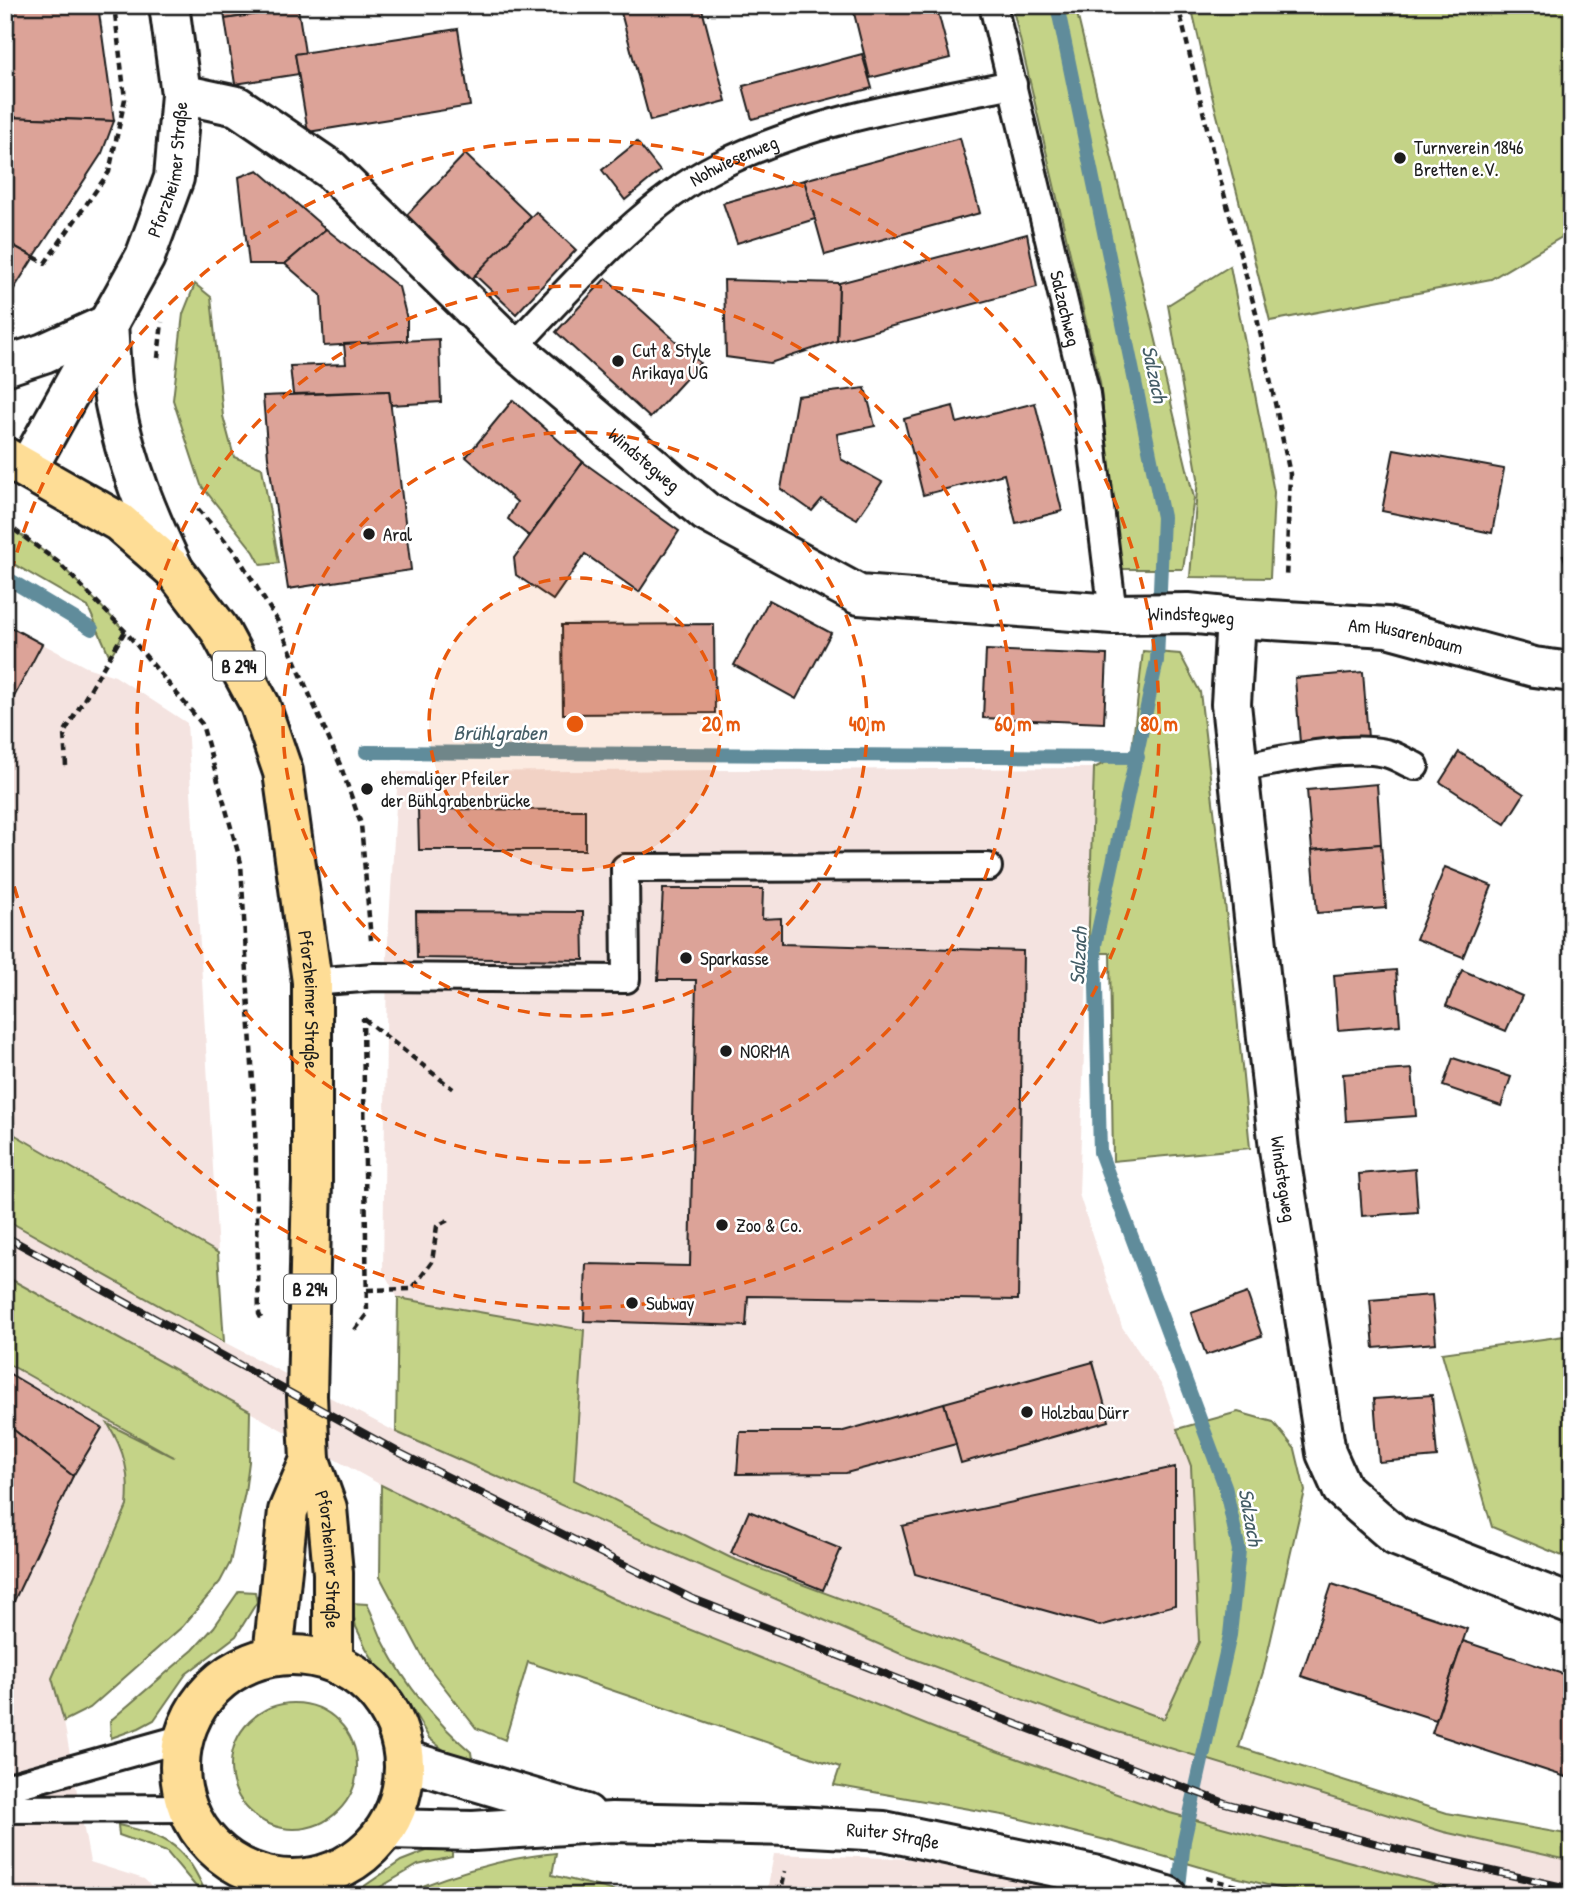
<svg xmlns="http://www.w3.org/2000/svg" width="1577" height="1901" viewBox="0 0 1577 1901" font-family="'Patrick Hand',sans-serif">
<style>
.built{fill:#f4e3e0}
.green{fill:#c4d387;stroke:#707852;stroke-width:2}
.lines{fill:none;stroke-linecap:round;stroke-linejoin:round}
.stream{stroke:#618c9b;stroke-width:14}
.building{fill:#dca398;stroke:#1c1c1c;stroke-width:2}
.service-casing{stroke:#1c1c1c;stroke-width:32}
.minor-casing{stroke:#1c1c1c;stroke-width:44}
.primary-casing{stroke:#1c1c1c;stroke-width:44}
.path{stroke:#1c1c1c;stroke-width:4.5;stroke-dasharray:7 5;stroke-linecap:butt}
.service{stroke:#fff;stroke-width:26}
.minor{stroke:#fff;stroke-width:38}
.primary{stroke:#fedd96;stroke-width:38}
.rail-casing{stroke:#1c1c1c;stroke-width:8}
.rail{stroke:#fff;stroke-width:5;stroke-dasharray:16;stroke-linecap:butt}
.ring{fill:none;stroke:#e8590c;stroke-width:3.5;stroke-dasharray:12 9}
.poi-dot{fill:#1c1c1c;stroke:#fff;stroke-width:2.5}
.labels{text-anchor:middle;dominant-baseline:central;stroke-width:5;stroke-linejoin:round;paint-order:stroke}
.shield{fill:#fff;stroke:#606060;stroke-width:2}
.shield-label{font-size:18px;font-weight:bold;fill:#1c1c1c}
.poi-label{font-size:19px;fill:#1c1c1c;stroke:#fff;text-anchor:start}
.street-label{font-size:19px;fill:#1c1c1c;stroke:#fff}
.water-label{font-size:21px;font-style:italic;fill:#445d66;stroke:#fff}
.centre{fill:#e8590c;stroke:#fff;stroke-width:3.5}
.ring-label{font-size:21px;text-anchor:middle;font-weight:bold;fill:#e8590c;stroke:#fff;stroke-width:5;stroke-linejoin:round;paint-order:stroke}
</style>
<rect width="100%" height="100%" fill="#fff"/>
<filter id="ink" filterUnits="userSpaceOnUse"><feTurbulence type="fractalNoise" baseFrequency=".0143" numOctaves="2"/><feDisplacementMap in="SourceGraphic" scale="14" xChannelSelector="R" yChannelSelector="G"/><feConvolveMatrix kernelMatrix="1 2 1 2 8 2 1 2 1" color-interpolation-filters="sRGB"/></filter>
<g filter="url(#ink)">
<g class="built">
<path d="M5,624l81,43 29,9 72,47 31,530 -213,-124z"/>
<path d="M1094,768l-15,426 43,133 41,60 28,79 8,177 -34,76 -434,-161 -157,-78 10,-150 -186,-32 -15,-27 4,-314 11,-185z"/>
<path d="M5,1219l200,113 191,100 505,222 171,64 372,114 128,29v35h-95l-307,-83 -224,-80 -332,-134 -233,-114 -376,-209z"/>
<path d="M5,1362l193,108 -108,238 -26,14 26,140 54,17 18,17h-157z"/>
<path d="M774,1854l168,6 138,36h-314z"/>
<path d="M420,1887l74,9h-86z"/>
</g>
<g class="green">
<path d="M1012,5h63l119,493 -11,71h-63l-20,-187z"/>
<path d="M1191,5h381v226l-81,48 -221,42 -61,-237z"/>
<path d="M1230,266l44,226 -4,86 -80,-1 8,-99 -30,-173z"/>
<path d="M195,284l16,13 12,119 11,41 28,11 17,95 -18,2 -7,-13 -53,-67 -28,-85 10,-86z"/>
<path d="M5,523l53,39 67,69 -15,26 -22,-50 -83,-48z"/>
<path d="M1143,651l37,3 20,38 30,253 20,203 -137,13 -3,-208h-22l6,-185 38,-18z"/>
<path d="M5,1129l213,124 6,89 -219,-123z"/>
<path d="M5,1276l245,135 -1,51 -4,30 -15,71 -10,19 -37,44 -93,82 -26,13 -12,-43 75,-172c3,-32 -2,-55 -19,-82l66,33 -169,-95z"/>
<path d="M398,1298l186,32 -10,150 157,78 433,161 35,-77 -8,-176 -14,-37 61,-17 35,10 22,27 10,42 -41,178 -25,78 208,66 125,22v26l-128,-29 -372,-114 -171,-64 -505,-222z"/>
<path d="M1572,1335v225l-80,-33 -50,-174z"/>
<path d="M381,1485l233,114 332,134 224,80 307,83h-166l-76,-19 -121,-35 -106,-26 -174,-31 6,-18 -312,-105 -23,78 -29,-12 -49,-63 -47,-88z"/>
<path d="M239,1591l16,1 2,10 -21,34 -50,38 -32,46 -15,8 -28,10 -1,-17 83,-71 21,-23z"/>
<path d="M351,1603l16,1c7,13 11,28 18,41 21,40 51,77 86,107l2,14 -27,-14 -17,-14 -24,-41 -28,-31 -11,-18 -10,-21z"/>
<circle cx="294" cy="1766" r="63"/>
<path d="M118,1825c51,11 68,21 89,71h-7l-2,-7 -31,-37 -48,-17z"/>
<path d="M434,1848h18v9l-34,8 -53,31h-15l51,-35z"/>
<path d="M556,1853l-4,22 84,21h-142l-74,-9c45,-17 89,-30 136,-34z"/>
</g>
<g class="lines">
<g class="stream">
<path d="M1057,5l106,512 -6,144 -62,284 5,207 125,334 14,64 -9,85 -46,206 -6,55"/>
<path d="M5,577l87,52"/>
<path d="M366,752l772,5"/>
</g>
</g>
<g class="building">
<path d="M5,5h93l16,116 -109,-4z"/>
<path d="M223,5h74l1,3 -73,11z"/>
<path d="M619,5h82l25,96 -76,20z"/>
<path d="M852,5h84l14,53 -80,20z"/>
<path d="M298,8l7,45 -10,1 4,20 -64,10 -10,-65z"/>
<path d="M458,29l12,77 -162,26 -13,-78z"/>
<path d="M862,54l10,34 -120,31 -9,-33z"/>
<path d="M5,117l109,4 -12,32 -68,104 -29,-16z"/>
<path d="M960,138l20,75 -155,42 -21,-75z"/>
<path d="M637,142l23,29 -35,29 -23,-30z"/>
<path d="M465,154l66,63 -62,65 -66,-63z"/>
<path d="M258,170l68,59 -41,35h-36l-10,-87z"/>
<path d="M804,180l11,39 -78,24 -14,-40z"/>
<path d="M536,212l40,38 -60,64 -41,-39z"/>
<path d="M326,229l73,58 8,32v22l-83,5 -3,-51 -36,-31z"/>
<path d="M1027,234l10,53 -200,54 2,-58z"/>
<path d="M5,241l29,16 -29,46z"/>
<path d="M606,278l94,85 -50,55 -94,-86z"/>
<path d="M724,280l115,3 -2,58 -67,22 -44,-6z"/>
<path d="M439,339l2,63 -50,3 -2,-14 -96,3 -3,-28 56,-2 -2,-20z"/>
<path d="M865,388l10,38 -38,8 4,25 41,23 -25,37 -35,-20 -10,12 -31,-22 16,-93z"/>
<path d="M389,391l22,179 -123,19 -20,-132 -5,-61z"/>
<path d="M513,400l70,62 -54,74 -21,-17 9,-17 -51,-45z"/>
<path d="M1035,403l27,108 -46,12 -12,-49 -81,21 -19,-76 49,-13 4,17z"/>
<path d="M1394,449l110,20 -12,64 -110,-22z"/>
<path d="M583,462l96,69 -40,61 -54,-38 -32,46 -37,-25 -2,-17z"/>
<path d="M1572,553v33l-9,-31z"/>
<path d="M769,600l62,33 -35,66 -62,-34z"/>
<path d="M5,624l37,20 -37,70z"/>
<path d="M714,624l1,89 -152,1 -1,-89z"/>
<path d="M986,650l121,5 -3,68 -121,-5z"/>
<path d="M1363,672l5,66 -68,5 -5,-65z"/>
<path d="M1459,752l65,42 -19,30 -65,-42z"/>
<path d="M1377,784l4,60 -69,6 -5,-60z"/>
<path d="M418,809l167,1v40h-166z"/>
<path d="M1381,844l5,64 -69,5 -5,-63z"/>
<path d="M1445,867l47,19 -29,71 -47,-18z"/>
<path d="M663,889h100l-1,30 19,-1v26l242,7 -5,349 -270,-4 -2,30 -162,-5 2,-57 104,2 6,-286h-38z"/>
<path d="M416,911l167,1 1,48 -167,-2z"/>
<path d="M1396,970l4,55 -62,5 -4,-55z"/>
<path d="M1462,970l60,26 -16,35 -60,-25z"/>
<path d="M1453,1058l58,19 -10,29 -58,-20z"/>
<path d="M1412,1069l4,47 -70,5 -3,-47z"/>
<path d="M1415,1169l3,43 -56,4 -3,-42z"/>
<path d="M1247,1293l15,43 -56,19 -15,-42z"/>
<path d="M1432,1295l4,48 -62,5 -4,-48z"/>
<path d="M1093,1362l16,59 -148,42 -17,-60z"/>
<path d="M5,1371l97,57 -29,48 -68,-53z"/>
<path d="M1432,1395l5,62 -58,5 -5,-63z"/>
<path d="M944,1403l12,41 -110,29 -109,1 3,-42h100z"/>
<path d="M5,1423l68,53 -68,144z"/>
<path d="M1175,1467v138l-75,21 -185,-52 -13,-48z"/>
<path d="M749,1511l92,38 -18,41 -92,-37z"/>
<path d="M1332,1584l135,45 -31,91 -135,-44z"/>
<path d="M1463,1641l109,36v83l-6,17 -134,-44z"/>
</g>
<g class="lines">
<g class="service-casing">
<g id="service">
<path id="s1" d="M993,5l93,389 27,220"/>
<path id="s2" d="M513,348c59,-62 129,-144 205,-182 91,-46 196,-62 295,-82"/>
<path d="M1238,768c40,-7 108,-24 147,-15 10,2 20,9 30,13"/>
<path d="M312,982l62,-5 252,2 -1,-111 363,-1"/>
<path d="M5,1788l179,-50"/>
<path d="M5,1809l182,-1"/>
</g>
</g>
<g class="minor-casing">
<g id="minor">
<path id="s3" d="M181,94l56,12 94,64 182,178 193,164 153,83 254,19 75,-1 48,5 151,9 147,40 38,5"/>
<path d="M108,324c2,26 2,54 7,80 11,59 33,112 59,166"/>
<path d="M5,366l39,-13 64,-29"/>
<path id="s4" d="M27,469l118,-212 29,-79 7,-84 -12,-89"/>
<path id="s5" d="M1236,618l-5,86 48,445 47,304 16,36 54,47 176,69"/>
<path d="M405,1760l181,54"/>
<path id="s6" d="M388,1829l85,2 139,-9 182,4 90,5 215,45 68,20"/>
</g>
</g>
<g class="primary-casing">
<g id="primary">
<path id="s7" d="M5,457l114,65 55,48 45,59 41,76 23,67 29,210v199l-5,215 3,64 17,48 6,65v89"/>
<circle cx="292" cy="1767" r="112"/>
<path d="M273,1656l15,-145 22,-51"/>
</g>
</g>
<g class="path">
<path d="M1178,5l34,144 44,164 34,161 -4,105"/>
<path d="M34,257l11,6 64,-91 16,-73 -11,-94"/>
<path d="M158,358l4,-36"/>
<path d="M198,509l37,43 42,68 64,147 20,57 10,116"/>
<path d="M5,523l53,39 67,69 77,93 39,139 14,257 4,194 3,6"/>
<path d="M66,766l-2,-33 61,-102"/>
<path d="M364,1019l89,70"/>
<path d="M367,1290l45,-1 20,-27 5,-36 13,-7"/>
<path d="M355,1330l12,-16 -4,-296"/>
<path d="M1206,1878l67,18"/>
<path d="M780,1896l5,-25"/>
</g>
<use href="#service" class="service"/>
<use href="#minor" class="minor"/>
<use href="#primary" class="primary"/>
<g class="rail-casing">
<path id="rail" d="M5,1236l393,216 293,146 251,98 283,107 187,50 160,36"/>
</g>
<use href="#rail" class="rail"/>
</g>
</g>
<circle cx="575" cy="724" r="146" fill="#e8590c" fill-opacity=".12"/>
<g class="ring">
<circle cx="575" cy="724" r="146"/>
<circle cx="575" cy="724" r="292"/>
<circle cx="575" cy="724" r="438"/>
<path d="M6 593A584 584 0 1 1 6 855"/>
</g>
<g class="poi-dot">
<circle cx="1400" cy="158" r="7"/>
<circle cx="618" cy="361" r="7"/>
<circle cx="369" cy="534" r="7"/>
<circle cx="367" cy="789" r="7"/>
<circle cx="686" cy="958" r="7"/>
<circle cx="726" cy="1051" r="7"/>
<circle cx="722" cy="1225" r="7"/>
<circle cx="632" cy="1303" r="7"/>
<circle cx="1027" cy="1412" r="7"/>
</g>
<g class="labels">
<g class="shield">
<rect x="213" y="651.5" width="52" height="29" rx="5"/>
<rect x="284" y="1274.5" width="52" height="29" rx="5"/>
</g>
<g class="shield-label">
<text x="239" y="666">B 294</text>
<text x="310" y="1289">B 294</text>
</g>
<g class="poi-label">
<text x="1414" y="147">Turnverein 1846<tspan x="1414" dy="22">Bretten e.V.</tspan></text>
<text x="632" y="350">Cut &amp; Style<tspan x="632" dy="22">Arikaya UG</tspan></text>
<text x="383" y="534">Aral</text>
<text x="381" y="778">ehemaliger Pfeiler<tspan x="381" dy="22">der Bühlgrabenbrücke</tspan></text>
<text x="700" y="958">Sparkasse</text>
<text x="740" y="1051">NORMA</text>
<text x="736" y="1225">Zoo &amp; Co.</text>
<text x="646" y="1303">Subway</text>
<text x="1041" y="1412">Holzbau Dürr</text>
</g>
<g class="street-label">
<text stroke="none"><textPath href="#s2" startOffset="292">Nohwiesenweg</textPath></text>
<text stroke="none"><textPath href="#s4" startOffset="334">Pforzheimer Straße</textPath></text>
<text stroke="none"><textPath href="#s1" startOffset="312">Salzachweg</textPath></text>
<text stroke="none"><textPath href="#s3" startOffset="598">Windstegweg</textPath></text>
<text stroke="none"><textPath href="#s3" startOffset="1186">Windstegweg</textPath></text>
<text stroke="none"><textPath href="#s3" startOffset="1402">Am Husarenbaum</textPath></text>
<text stroke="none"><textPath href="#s7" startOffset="665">Pforzheimer Straße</textPath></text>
<text stroke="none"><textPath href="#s5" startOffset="564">Windstegweg</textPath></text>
<text stroke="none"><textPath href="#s7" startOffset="1228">Pforzheimer Straße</textPath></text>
<text stroke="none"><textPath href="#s6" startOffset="506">Ruiter Straße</textPath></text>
</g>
<g class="water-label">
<text transform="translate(1155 374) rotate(78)">Salzach</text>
<text x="500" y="732">Brühlgraben</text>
<text transform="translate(1078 956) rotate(-87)">Salzach</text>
<text transform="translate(1251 1517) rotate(80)">Salzach</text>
</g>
</g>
<circle cx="575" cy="724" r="10" class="centre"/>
<g class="ring-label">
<text x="721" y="731">20 m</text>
<text x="867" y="731">40 m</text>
<text x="1013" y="731">60 m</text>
<text x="1159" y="731">80 m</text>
</g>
<rect width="1577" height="1901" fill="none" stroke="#fff" stroke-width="28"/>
<rect x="14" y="14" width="1549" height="1873" fill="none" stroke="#1c1c1c" stroke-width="2.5" filter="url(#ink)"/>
</svg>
